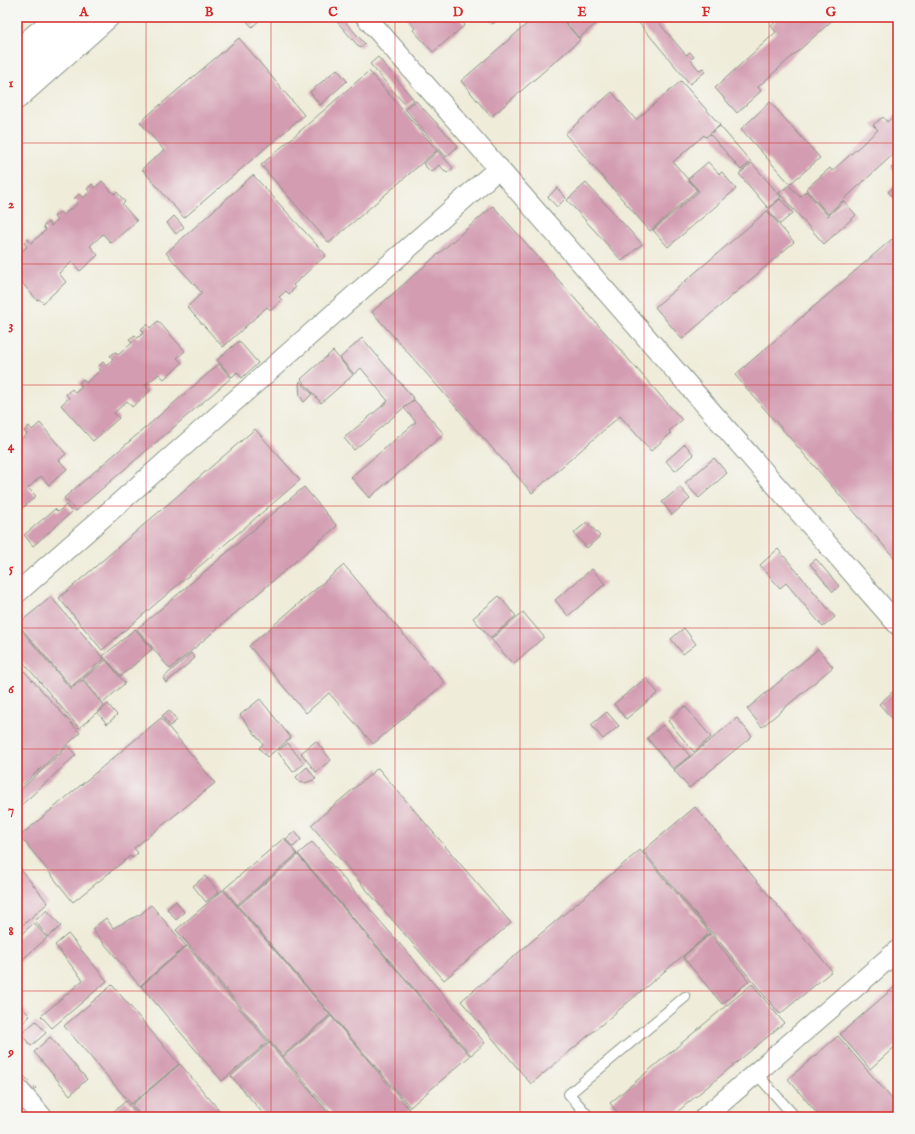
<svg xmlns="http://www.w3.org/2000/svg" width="915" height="1134" viewBox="0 0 915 1134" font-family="'IM FELL English',serif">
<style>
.building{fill:#d39cb1}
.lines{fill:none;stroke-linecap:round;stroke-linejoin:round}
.lane-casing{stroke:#879486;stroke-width:12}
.street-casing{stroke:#879486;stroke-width:22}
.primary-casing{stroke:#879486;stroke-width:24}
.highway-casing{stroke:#879486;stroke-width:24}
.lane{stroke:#fff;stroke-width:10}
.street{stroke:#fff;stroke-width:20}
.primary{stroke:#fff;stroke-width:22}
.highway{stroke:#fff;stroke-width:22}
.grid{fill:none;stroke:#d62828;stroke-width:1;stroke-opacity:0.55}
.neatline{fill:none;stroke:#d62828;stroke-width:1.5}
.grid-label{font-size:13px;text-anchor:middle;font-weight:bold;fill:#d62828}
</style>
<rect width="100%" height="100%" fill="#f6f6f2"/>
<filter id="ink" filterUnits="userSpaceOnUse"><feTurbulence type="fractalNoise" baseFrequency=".025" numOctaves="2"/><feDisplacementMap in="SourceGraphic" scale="8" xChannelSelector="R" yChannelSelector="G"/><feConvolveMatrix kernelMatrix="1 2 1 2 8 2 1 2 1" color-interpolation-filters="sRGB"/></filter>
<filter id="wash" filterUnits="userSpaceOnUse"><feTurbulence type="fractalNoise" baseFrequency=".012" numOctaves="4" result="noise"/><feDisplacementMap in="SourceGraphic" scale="16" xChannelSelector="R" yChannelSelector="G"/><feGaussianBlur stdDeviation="0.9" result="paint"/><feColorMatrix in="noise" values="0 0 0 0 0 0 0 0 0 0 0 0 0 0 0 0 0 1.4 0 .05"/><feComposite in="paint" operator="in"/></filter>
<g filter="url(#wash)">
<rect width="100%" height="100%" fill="#efecd9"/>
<g id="blocks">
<g class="building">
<path d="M250,17h13l-11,10 -6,-7z"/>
<path d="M333,17h8l24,27 -5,4z"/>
<path d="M409,17h49l7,8 -32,27 -20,-22 2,-2 -7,-8 2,-2z"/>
<path d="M487,17h14l-8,7z"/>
<path d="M535,17h25l20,23 -89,77 -30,-36z"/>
<path d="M561,17h43l-25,21z"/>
<path d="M634,17h20l32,38 4,-3 4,5 -4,2 9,11 4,-2 3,3 -16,13z"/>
<path d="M780,17h56l-78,70 3,4 -24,22 -22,-25 61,-56 -5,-6z"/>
<path d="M239,38l65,77 -120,103 -42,-49 22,-19 -24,-28z"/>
<path d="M378,57l36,43 -8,6 -36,-42z"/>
<path d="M337,69l10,12 -27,24 -10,-13z"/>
<path d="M369,71l68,79 -108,93 -68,-78z"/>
<path d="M681,81l39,44 -14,12 -2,-2 -31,27 24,28 -47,41 -85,-97 47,-42 24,28z"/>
<path d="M416,101l42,45 -12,11 -41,-48z"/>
<path d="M770,102l50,56 -30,26 -49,-55z"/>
<path d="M898,112v38l-70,64 -22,-25 24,-21 2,3 46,-41 -5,-5 10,-8 4,5z"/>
<path d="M720,126l31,36 -10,8 -31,-36z"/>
<path d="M438,151l15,17 -6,5 -8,-8 -8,7 -8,-8z"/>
<path d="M708,162l11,12 3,-2 14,17 -68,58 -15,-17 46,-39 -11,-12z"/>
<path d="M898,162v14l-7,-8z"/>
<path d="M752,163l29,34 -13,11 -29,-34z"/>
<path d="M253,175l73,80 -33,30 2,3 -6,6 -3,-3 -7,6 3,3 -11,10 -4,-3 -44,40 -36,-40 15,-14 -36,-40z"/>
<path d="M102,181l12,13 3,-2 8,10 -3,2 15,17 -26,22 -8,-9 -13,12 8,9 -18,16 -8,-9 -13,11 7,9 -23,21 -4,-4 -2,1 -20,-23v-26l2,2 8,-6 -3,-4 4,-4 3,4 15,-13 -3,-3 5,-5 3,4 6,-6 -3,-3 6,-5 3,3 15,-12 -4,-4 5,-5 4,4 7,-6 -3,-3 5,-5 3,4z"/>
<path d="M586,183l56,61 -20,17 -55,-61z"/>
<path d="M898,183v20l-10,-11z"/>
<path d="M789,185l11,12 6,-6 22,25 16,-15 12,14 -32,29 -45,-51z"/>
<path d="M557,188l9,10 -9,9 -9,-10z"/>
<path d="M780,199l13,14 -13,11 -12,-14z"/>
<path d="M493,206l189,214 -13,11 2,2 -20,18 -31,-35 -88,77 -160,-181z"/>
<path d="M767,211l27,31 -112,97 -27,-32z"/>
<path d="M174,216l10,11 -8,7 -9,-11z"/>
<path d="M892,239l6,6v317l-163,-187z"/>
<path d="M158,321l27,30 -8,7 5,5 -18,16 -5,-5 -14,11 5,6 -18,16 -5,-6 -13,12 5,5 -26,23 -32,-36 8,-7 -3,-4 6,-5 3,4 7,-6 -3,-4 4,-4 3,4 15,-13 -3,-3 5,-5 3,4 7,-7 -3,-3 5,-4 3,3 14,-12 -3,-4 6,-4 3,3 6,-6 -3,-3 6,-5 3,4z"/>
<path d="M362,338l52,61 -60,51 -10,-12 44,-37 -27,-33 -7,6 -14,-16z"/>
<path d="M239,341l19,22 -16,15 -5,-6 -5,5 -15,-17z"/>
<path d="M333,351l20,24 -32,28 -20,-24z"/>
<path d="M219,364l12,14 -155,133 -12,-13z"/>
<path d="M300,381l12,13 -8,8 -4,-6 -1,-11z"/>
<path d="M414,400l30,34 -75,64 -18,-21 65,-55 -12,-14z"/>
<path d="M40,423l26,31 -7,6 8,9 -18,16 -8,-9 -13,12 8,8 -19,17v-76l3,3 7,-6 -3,-3 5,-5 3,4z"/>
<path d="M255,429l45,51 -198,170 -43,-52z"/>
<path d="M685,444l9,11 -19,16 -9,-10z"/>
<path d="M714,458l13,15 -28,25 -14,-15z"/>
<path d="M304,487l33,39 -167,143 -33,-40z"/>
<path d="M680,487l10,12 -18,16 -10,-13z"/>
<path d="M66,505l6,7 -39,34 -9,-11 31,-26 3,3z"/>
<path d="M587,522l13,14 -13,12 -13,-15z"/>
<path d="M778,549l57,68 -12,10 -37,-44 -6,5 -20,-23z"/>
<path d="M816,559l23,27 -6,6 -23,-28z"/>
<path d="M344,565l101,118 -72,61 -44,-51 -23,20 -57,-67z"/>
<path d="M592,569l13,15 -37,32 -13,-16z"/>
<path d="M499,596l17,20 -26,22 -17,-20z"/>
<path d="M51,597l53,62 -33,28 -53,-63z"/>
<path d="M523,612l21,25 -31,27 -22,-25z"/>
<path d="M17,625l54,64 11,-9 22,26 -25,22 -62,-73z"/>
<path d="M684,628l12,16 -13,10 -12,-15z"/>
<path d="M135,629l17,20 -31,27 -18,-20z"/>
<path d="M818,649l15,18 -71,60 -15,-18z"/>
<path d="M191,653l4,5 -29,25 -3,-5z"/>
<path d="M106,660l19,23 -22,20 -20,-24z"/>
<path d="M24,671l56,62 -63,57v-113z"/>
<path d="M646,678l12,15 -32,26 -12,-15z"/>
<path d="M898,687v38l-19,-21z"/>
<path d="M260,699l31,39 -24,19 -8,-9 4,-4 -23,-29z"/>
<path d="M108,704l9,11 -10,9 -9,-11z"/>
<path d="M685,706l26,31 -17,15 -26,-31z"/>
<path d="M169,710l8,10 -7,6 -8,-10z"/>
<path d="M607,712l12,14 -16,13 -12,-14z"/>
<path d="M161,718l54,65 -81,65 4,5 -6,5 -2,-2 -57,46 -53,-66z"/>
<path d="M737,718l15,18 -63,52 -15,-18z"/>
<path d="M663,725l27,31 -17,13 -26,-31z"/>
<path d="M316,741l15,19 -15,12 -15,-19z"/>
<path d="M288,743l16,21 -11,8 -16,-21z"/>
<path d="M68,746l8,9 -58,53 -1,-2v-13z"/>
<path d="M307,767l9,12 -11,4 -5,-1 -4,-5z"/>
<path d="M378,768l133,155 -67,57 -133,-155z"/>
<path d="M695,807l137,164 -52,43 -137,-163z"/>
<path d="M295,831l6,9 -8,7 -7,-8z"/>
<path d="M284,838l13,16 -60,51 -13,-16z"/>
<path d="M312,842l173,201 -14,12 -173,-201z"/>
<path d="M640,850l70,83 -179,151 -70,-83z"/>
<path d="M298,855l172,201 -60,51 -172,-201z"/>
<path d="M17,865l31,38 -30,26 -1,-1z"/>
<path d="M205,876l14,16 -13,10 -13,-16z"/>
<path d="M223,890l107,125 -48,41 -106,-126z"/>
<path d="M176,901l8,11 -8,8 -9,-11z"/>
<path d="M151,905l35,41 -46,40 -48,-57 14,-11 7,10 28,-14z"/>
<path d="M47,910l14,16 -13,11 -13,-16z"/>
<path d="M34,923l13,15 -30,26v-26z"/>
<path d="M68,934l39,47 -55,47 -11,-12 42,-36 -28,-35z"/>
<path d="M710,934l39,47 -27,23 -39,-47z"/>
<path d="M187,946l81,96 -46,39 -81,-95z"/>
<path d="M752,984l32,39 -113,94h-50l-11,-14z"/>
<path d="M898,984v60l-28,25 -30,-35z"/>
<path d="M112,985l67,79 -48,40 -67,-78z"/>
<path d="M17,1002l13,14 -13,12z"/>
<path d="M331,1016l79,94 -8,7h-67l-52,-60z"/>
<path d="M36,1021l10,12 -15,13 -10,-12z"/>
<path d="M838,1036l60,70v11h-78l-32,-38z"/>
<path d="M50,1037l37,42 -17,16 -36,-43z"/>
<path d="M269,1043l63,74h-66l-35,-41z"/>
<path d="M180,1064l45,53h-83l-10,-12z"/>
<path d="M23,1075l13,13 -19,18v-26z"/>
<path d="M126,1101l14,16h-33z"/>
<path d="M411,1112l5,5h-11z"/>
</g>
</g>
</g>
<g filter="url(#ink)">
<use href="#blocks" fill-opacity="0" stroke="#879486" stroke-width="1"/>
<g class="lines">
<g class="lane-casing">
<g id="lane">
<path d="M756,1073l39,44"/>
<path d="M589,1117l-20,-23 116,-97"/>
</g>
</g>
<g class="street-casing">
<g id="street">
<path d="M366,17l532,608"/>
<path d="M17,593l482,-425"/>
<path d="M17,1088l25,29"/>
<path d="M705,1117l193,-167"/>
</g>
</g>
<g class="primary-casing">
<path id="primary" d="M17,70l61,-53"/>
</g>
<g class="highway-casing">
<g id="highway">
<path d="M17,51l40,-34"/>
<path d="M17,98l91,-81"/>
</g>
</g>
<use href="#lane" class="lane"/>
<use href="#street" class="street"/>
<use href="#primary" class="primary"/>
<use href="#highway" class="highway"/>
</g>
</g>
<path class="grid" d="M146,17v1100M271,17v1100M395,17v1100M520,17v1100M644,17v1100M769,17v1100M17,143h881M17,264h881M17,385h881M17,506h881M17,628h881M17,749h881M17,870h881M17,991h881"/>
<rect width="915" height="1134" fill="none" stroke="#f6f6f2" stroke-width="44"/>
<rect x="22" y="22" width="871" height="1090" class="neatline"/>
<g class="grid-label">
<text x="84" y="16">A</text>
<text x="209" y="16">B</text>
<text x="333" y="16">C</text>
<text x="458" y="16">D</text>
<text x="582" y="16">E</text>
<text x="706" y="16">F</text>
<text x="831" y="16">G</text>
<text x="11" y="87">1</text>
<text x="11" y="208">2</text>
<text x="11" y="329">3</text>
<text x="11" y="450">4</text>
<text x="11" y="572">5</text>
<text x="11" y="693">6</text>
<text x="11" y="814">7</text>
<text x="11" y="935">8</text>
<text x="11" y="1056">9</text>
</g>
</svg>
